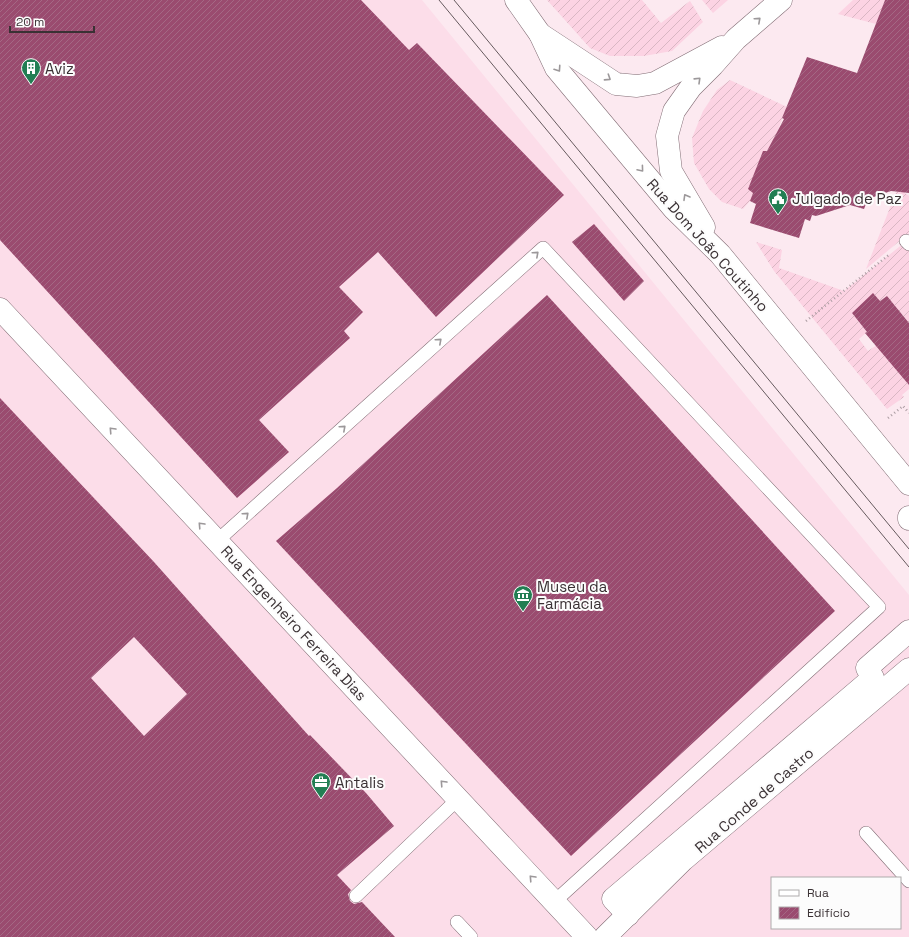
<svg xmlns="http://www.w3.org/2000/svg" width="909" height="937" viewBox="0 0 909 937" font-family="'Space Grotesk',sans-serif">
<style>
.built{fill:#fcdde9;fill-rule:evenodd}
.garden{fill:url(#garden-furrows)}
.building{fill:url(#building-hatch);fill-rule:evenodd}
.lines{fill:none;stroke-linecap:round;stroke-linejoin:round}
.lane-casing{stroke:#816c74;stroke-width:14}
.street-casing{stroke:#816c74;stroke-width:23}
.secondary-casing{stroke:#816c74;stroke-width:23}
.path{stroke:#ab9ca2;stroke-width:2.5;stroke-dasharray:1 3;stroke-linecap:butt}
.lane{stroke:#fff;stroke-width:13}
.street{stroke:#fff;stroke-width:22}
.secondary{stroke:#fff;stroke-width:22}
.tram{stroke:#665a5e;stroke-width:1}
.oneway{stroke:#9c989a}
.labels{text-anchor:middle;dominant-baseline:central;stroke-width:4;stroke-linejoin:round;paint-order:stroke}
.poi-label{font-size:15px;fill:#3a3134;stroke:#fcfcfc;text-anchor:start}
.street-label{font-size:15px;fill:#3a3134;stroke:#fcfcfc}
</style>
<defs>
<pattern id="garden-furrows" width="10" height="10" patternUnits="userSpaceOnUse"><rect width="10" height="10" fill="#fcd3e3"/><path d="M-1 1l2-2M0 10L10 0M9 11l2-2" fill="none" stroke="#d9b6c3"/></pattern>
<pattern id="building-hatch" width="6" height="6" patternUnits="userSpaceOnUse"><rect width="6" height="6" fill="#9a4b6f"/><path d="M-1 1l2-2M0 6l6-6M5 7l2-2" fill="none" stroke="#a46884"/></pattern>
</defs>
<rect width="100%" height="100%" fill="#fce9f0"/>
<path class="built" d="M0,0h422l487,595v342h-909zM772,878h128v50h-128z"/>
<g class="garden">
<path d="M547,0h95l19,23 29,-22 13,21 -31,29 -28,5h-34l-20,-8z"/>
<path d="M702,0h26l-15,13z"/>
<path d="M853,0h32l-9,24 -38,-10z"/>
<path d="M730,80l57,27 -37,94 -7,8 -21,-7 -13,-13 -15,-26 -2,-25 11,-27 14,-21z"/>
<path d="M896,192h8l5,4v37l-43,36z"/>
<path d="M909,239v84l-22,-27 -7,5 -7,-7 -21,19 15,19 -8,7 9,12 9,-6 32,40v4l-7,6 2,2 -17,12 -113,-138 -18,-29 26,8 -3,18 65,23z"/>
</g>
<g class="building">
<path d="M0,0h361l48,50 8,-7 147,152 -128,122 -58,-65 -39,35 24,25 -19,19 6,7 -91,82 30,32 -52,46 -237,-258z"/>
<path d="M885,0h24v193l-18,-2 -23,8 -4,10 -14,-4 -34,11 -4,-1 -2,6 -5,-2 -6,19 -49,-15 6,-19 -6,-3 3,-8 -5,-4 15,-38h4l17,-32 -2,-1 25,-61 50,16z"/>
<path d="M594,224l50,57 -20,20 -52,-59z"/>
<path d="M873,293l7,8 7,-5 22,27v62l-44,-52 2,-1 -15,-19z"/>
<path d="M547,295l288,316 -264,245 -295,-315 61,-53z"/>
<path d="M0,398l154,164 155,174 1,-1 56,58 28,33 -57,49 14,15 -3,4 2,7 4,3 8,-2 33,35h-395zM134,637l53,57 -43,42 -53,-58z"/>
</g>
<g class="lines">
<g class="lane-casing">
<g id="lane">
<path d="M906,241l3,3"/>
<path d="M217,541l326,-293 336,359 -325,295"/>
<path d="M866,833l43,48"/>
<path d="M356,896l102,-97"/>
<path d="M457,922l14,15"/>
</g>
</g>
<g class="street-casing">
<g id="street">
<path d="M909,517v2"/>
<path d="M628,915l-15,-16 260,-221 -6,-10 42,-37"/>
</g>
</g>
<g class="secondary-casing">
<g id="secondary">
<path d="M516,0l24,34 16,34 118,141 46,45 189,230"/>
<path d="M540,34l76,50 21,2 18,-3 67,-36"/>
<path d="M704,227l-33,-56 -4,-35 7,-25 17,-24 22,-22 23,-26 45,-39"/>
<path d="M0,309l587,628"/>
<path d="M605,937l78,-77 226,-191"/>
</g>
</g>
<g class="path">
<path d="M806,321l84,-67"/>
<path d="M888,418l15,-12 6,7"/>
</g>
<use href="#lane" class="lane"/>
<use href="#street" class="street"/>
<use href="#secondary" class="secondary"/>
<g class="tram">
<path d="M439,0l470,567"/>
<path d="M454,0l455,549"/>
</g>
</g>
<defs><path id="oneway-chevron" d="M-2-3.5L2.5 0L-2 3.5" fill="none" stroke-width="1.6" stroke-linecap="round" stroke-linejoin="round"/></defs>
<g class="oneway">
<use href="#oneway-chevron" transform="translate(758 20) rotate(-42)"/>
<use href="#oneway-chevron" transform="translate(558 69) rotate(56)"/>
<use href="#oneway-chevron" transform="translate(608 78) rotate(33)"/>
<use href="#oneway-chevron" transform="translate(698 80) rotate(-44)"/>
<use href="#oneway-chevron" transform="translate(641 169) rotate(50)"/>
<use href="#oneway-chevron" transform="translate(686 197) rotate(-120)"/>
<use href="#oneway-chevron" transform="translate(536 254) rotate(-42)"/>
<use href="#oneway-chevron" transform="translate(439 341) rotate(-42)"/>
<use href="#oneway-chevron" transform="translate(343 428) rotate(-42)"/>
<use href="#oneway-chevron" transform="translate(112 430) rotate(-133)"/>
<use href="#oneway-chevron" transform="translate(246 515) rotate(-42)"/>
<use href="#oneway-chevron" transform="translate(201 525) rotate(-133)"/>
<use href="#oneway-chevron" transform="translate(443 783) rotate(-133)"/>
<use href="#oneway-chevron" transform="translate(532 878) rotate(-133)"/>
</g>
<defs>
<g id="building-pin" transform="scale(1)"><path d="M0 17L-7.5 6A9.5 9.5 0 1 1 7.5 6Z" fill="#227e53" stroke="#fcfcfc"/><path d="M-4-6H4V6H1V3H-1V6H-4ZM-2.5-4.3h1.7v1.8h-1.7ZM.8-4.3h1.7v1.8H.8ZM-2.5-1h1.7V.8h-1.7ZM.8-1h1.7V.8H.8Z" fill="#fff"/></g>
<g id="civic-pin" transform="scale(1)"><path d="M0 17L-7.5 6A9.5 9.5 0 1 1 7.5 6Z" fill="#227e53" stroke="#fcfcfc"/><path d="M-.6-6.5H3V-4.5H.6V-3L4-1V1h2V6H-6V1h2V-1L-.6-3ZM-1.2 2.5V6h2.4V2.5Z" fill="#fff"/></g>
<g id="museum-pin" transform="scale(1)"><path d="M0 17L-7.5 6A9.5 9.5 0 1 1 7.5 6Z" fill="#227e53" stroke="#fcfcfc"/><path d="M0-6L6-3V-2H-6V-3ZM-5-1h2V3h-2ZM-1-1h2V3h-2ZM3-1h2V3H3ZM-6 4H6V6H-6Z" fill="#fff"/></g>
<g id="office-pin" transform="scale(1)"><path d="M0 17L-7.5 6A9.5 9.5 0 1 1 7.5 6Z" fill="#227e53" stroke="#fcfcfc"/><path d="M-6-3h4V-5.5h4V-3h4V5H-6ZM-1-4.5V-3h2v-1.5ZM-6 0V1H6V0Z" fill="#fff"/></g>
</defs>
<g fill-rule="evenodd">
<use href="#building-pin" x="31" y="68"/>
<use href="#civic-pin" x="778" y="198"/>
<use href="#museum-pin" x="523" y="595"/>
<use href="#office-pin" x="321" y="782"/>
</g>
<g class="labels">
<g class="poi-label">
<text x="45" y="68">Aviz</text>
<text x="792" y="198">Julgado de Paz</text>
<text x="537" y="586">Museu da<tspan x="537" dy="17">Farmácia</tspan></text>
<text x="335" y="782">Antalis</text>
</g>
<g class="street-label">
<text transform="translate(708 245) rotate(48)">Rua Dom João Coutinho</text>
<text transform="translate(294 623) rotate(47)">Rua Engenheiro Ferreira Dias</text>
<text transform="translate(754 800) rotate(-41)">Rua Conde de Castro</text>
</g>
</g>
<rect x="771" y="877" width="130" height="52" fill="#fcfcfc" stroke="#aeabac"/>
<rect x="779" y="890" width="20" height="6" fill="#ffffff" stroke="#aeabac"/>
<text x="807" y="897" font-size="12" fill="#3a3134">Rua</text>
<rect x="779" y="907" width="20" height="12" fill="url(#building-hatch)" stroke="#aeabac"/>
<text x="807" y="917" font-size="12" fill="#3a3134">Edifício</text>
<path d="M10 26v6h84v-6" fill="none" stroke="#3a3134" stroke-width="2"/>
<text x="16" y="26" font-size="12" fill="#3a3134" stroke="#fcfcfc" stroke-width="3" paint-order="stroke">20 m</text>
</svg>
